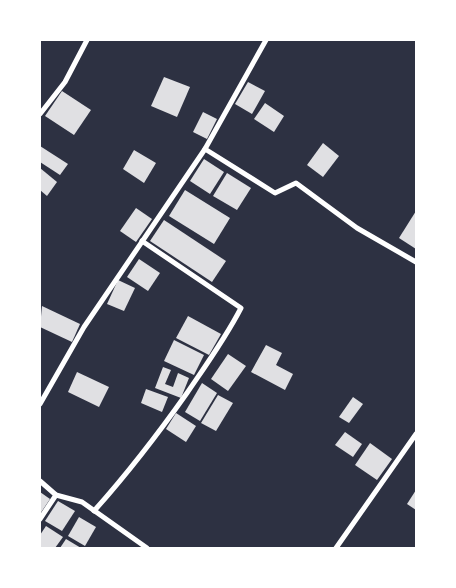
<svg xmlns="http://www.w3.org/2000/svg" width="456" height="588" viewBox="0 0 456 588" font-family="'PT Sans',sans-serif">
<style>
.building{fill:#e0e0e3}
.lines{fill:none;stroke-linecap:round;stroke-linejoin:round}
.minor{stroke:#fff;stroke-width:5}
</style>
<rect width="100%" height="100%" fill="#2d3142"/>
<g class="building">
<path d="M164,77l26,10 -13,30 -26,-11z"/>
<path d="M248,82l17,9 -13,23 -17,-10z"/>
<path d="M62,91l29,19 -17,25 -29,-19z"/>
<path d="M265,103l19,13 -10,16 -20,-13z"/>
<path d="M203,112l14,7 -10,20 -14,-7z"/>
<path d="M323,143l16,13 -16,21 -16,-12z"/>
<path d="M40,146l28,18 -8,11 -20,-13z"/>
<path d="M134,150l22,13 -12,20 -21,-14z"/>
<path d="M204,159l20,13 -14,22 -20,-13z"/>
<path d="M40,168l17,14 -10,14 -7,-6z"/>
<path d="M227,173l24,15 -14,22 -24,-14z"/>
<path d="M185,190l45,28 -16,26 -45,-28z"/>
<path d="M136,208l16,11 -16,23 -16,-11z"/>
<path d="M416,211v38l-17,-11z"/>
<path d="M164,220l62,41 -14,21 -62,-41z"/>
<path d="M139,259l21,14 -12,18 -21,-14z"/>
<path d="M118,280l17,8 -11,23 -17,-7z"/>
<path d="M42,306l38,18 -8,18 -32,-15z"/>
<path d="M188,316l33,18 -12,21 -33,-17z"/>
<path d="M174,340l30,15 -10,20 -30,-14z"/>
<path d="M266,345l16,8 -6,12 17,9 -8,16 -34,-18z"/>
<path d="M228,354l18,12 -18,25 -17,-12z"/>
<path d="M163,367l8,3 -6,14 8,3 5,-14 11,5 -8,20 -26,-10z"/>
<path d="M77,372l32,15 -10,20 -31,-15z"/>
<path d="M202,383l15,10 -17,28 -15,-9z"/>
<path d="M146,389l22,8 -6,15 -21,-9z"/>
<path d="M218,395l15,8 -17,28 -15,-8z"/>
<path d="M353,397l10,7 -14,19 -10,-6z"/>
<path d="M176,413l20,13 -10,16 -20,-13z"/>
<path d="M345,432l17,12 -9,13 -18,-12z"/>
<path d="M370,443l22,16 -15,21 -22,-15z"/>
<path d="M416,490v20l-9,-6z"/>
<path d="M40,492l10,7 -10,15z"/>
<path d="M58,501l17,10 -13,20 -17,-10z"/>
<path d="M79,517l17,10 -11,19 -17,-10z"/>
<path d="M46,526l17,11 -8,11h-15v-13z"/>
<path d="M66,539l15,9h-21z"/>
</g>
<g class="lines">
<g class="minor">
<path d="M40,114l25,-32 22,-42"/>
<path d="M205,149l70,44 21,-10 61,45 59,34"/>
<path d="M40,404l44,-77 121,-178 61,-109"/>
<path d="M40,481l16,14 26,7 65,46"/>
<path d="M94,511c34,-38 64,-77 93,-118 19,-28 38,-54 54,-85l-99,-67"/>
<path d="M40,519l16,-24"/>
<path d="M336,548l80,-114"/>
</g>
</g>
<rect width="456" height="588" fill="none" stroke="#ffffff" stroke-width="82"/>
</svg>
